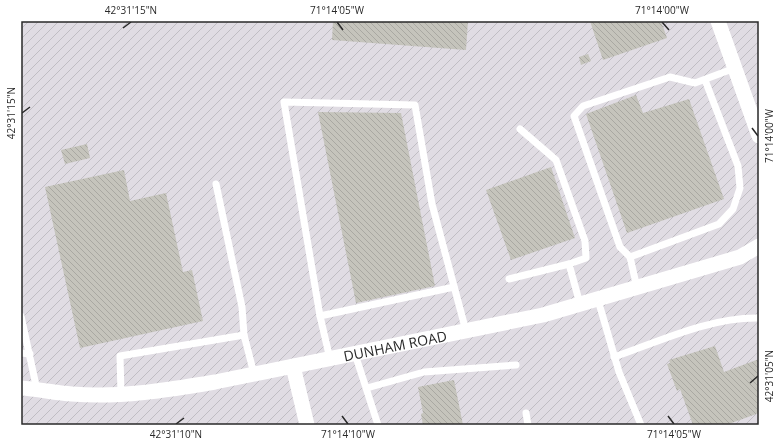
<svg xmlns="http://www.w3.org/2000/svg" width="780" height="446" viewBox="0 0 780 446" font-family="'Open Sans',sans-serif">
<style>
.industrial{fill:url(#industrial-furrows)}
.building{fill:url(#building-back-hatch)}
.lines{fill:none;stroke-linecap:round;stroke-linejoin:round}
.lane{stroke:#fff;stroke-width:7}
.street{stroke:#fff;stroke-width:15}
.ticks{fill:none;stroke:#292929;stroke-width:1.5}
.labels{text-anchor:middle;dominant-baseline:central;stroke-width:4;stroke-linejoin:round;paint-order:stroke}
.street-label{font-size:14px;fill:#292929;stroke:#fff}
.neatline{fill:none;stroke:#292929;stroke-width:1.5}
.ticks-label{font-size:10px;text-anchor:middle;fill:#292929}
</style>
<defs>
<pattern id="industrial-furrows" width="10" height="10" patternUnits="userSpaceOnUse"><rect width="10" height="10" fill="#e0dce3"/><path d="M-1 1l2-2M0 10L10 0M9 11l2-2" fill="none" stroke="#c0bdc3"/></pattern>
<pattern id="building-back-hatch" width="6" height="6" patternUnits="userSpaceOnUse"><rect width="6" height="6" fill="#c5c4bc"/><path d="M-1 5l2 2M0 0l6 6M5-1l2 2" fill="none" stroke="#a9a8a2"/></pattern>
</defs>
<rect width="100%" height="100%" fill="#eae7dc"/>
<rect class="industrial" x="21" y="21" width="738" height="404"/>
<g class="building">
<path d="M333,21h135l-2,29 -134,-10z"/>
<path d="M590,21h71l6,17 -64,22z"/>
<path d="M588,54l3,7 -10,4 -2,-8z"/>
<path d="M636,95l7,18 46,-14 35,100 -97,34 -41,-119z"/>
<path d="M318,112l83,1 34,173 -79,17z"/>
<path d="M87,144l3,14 -25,6 -4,-14z"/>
<path d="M551,167l24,71 -64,22 -25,-70z"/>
<path d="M124,170l6,31 36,-8 17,79 9,-2 11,51 -123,27 -35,-161z"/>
<path d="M715,346l9,26 35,-13v54l-33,12h-33l-13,-36 -3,2 -10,-27 3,-1 -1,-3z"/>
<path d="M454,380l9,45h-40l-2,-11 2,-1 -5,-26z"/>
</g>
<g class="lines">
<g class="lane">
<path d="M520,129l36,31 29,81 1,17 -17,6 11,40"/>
<path d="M216,184l26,123 2,28"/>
<path d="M630,257l89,-33 14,-15 7,-21 -2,-22 -33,-86"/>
<path d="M509,279l60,-15"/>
<path d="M637,288l-7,-31 -10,-10 -46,-131 9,-10 87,-29 25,6 40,-15"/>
<path d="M598,300l21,72 22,53"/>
<path d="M21,316l16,74"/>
<path d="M320,316l134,-29"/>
<path d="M21,353l9,1"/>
<path d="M355,354l23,71"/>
<path d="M614,357c46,-16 96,-40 145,-39"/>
<path d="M330,359l-10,-43 -36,-214 131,3 17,99 34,127"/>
<path d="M367,388l57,-16 92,-7"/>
<path d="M121,394l-1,-38 124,-21 10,39"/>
<path d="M526,413l2,12"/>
</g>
<g class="street">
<path d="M718,21l41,115"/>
<path d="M293,366l14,59"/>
<path id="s1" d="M21,388c17,1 34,5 51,6 48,4 96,-4 143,-12l328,-67 197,-58 19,-11"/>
</g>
</g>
<path class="ticks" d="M337,22l6,8M662,22l7,8M123,28l8,-6M22,113l8,-6M752,128l6,8M750,383l8,-7M342,416l6,8M668,416l6,8M176,424l8,-6"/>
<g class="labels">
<g class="street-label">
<text stroke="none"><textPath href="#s1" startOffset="379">DUNHAM ROAD</textPath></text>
</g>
</g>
<rect width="780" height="446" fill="none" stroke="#ffffff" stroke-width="44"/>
<rect x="22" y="22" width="736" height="402" class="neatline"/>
<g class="ticks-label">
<text x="131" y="14">42°31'15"N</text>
<text x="337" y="14">71°14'05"W</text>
<text x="662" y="14">71°14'00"W</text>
<text transform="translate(11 113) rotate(-90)" y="4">42°31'15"N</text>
<text transform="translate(769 136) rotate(-90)" y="4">71°14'00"W</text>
<text transform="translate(769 376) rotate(-90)" y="4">42°31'05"N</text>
<text x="176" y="438">42°31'10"N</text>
<text x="348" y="438">71°14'10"W</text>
<text x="674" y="438">71°14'05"W</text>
</g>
</svg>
